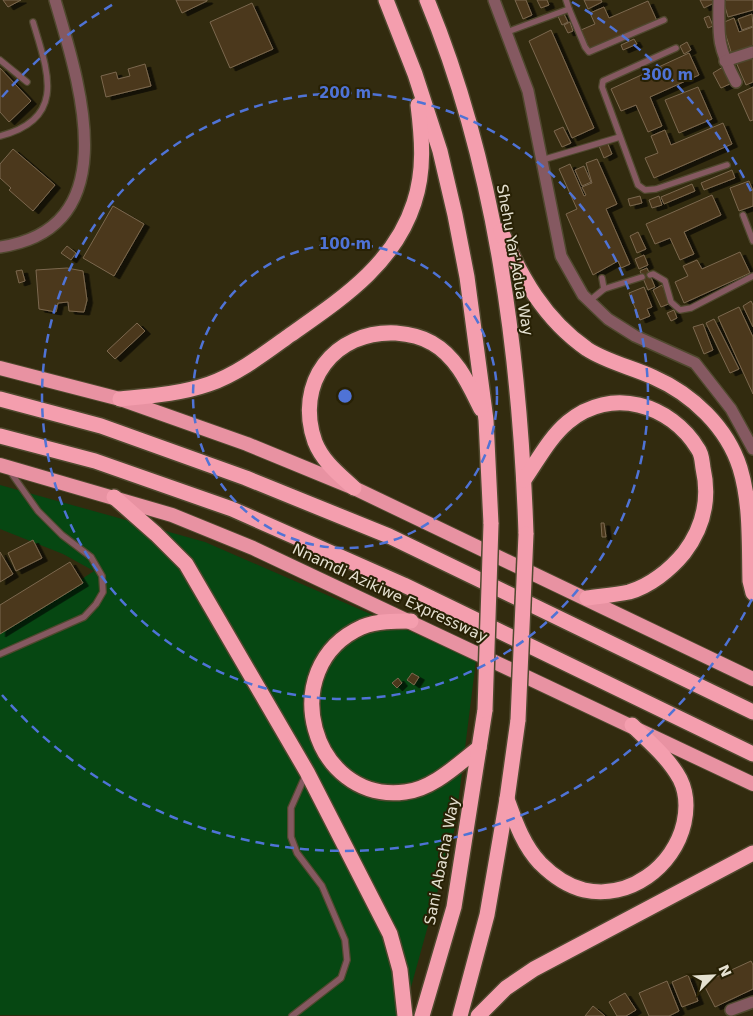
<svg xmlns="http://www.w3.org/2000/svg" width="753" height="1016" viewBox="0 0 753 1016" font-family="'DejaVu Sans',sans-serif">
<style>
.green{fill:#064712}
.building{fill:#4b371a;stroke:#7b684f;filter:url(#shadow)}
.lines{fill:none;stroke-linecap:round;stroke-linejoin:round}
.service-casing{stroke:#4f482e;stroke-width:8}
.minor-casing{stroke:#4f482e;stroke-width:14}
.trunk-casing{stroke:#4f482e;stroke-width:16}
.motorway-casing{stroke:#4f482e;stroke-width:18}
.service{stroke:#855961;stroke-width:5.5}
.minor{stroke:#855961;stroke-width:11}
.trunk{stroke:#e892a2;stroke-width:14}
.motorway{stroke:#f49eae;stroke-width:15}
.motorway-bridge-casing{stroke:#4f482e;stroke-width:18;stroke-linecap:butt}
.motorway-bridge{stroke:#f49eae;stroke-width:15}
.ring{fill:none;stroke:#4f73d6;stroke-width:2.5;stroke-dasharray:9 6}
.labels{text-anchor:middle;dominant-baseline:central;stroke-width:4;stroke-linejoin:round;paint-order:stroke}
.street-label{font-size:15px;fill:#e5e1d1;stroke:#282105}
.centre{fill:#4f73d6;stroke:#282105;stroke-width:2.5}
.ring-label{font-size:15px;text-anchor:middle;font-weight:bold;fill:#4f73d6;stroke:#282105;stroke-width:4;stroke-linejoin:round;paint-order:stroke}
</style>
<defs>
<filter id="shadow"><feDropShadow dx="5.5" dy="3" stdDeviation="0" flood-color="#0009"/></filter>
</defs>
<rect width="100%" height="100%" fill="#322b0f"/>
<path class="green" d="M0,485l205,57 271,118 -21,168 -52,188 -403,-1v-382l94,-62 -31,-17 -63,-25z"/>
<g class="building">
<path d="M3,0h18l-13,7z"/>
<path d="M176,0h31v1l-25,12z"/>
<path d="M515,0h11l6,15 -9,4z"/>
<path d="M537,0h10l2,5 -8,3z"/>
<path d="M584,0h17l1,2 -14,7z"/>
<path d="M700,0h15l1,2 -12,6z"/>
<path d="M723,0h30v10l-25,7z"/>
<path d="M648,1l9,20 -67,29 -9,-20 14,-6 -5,-11 14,-6 5,11z"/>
<path d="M252,3l21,46 -43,19 -20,-46z"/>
<path d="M563,12l5,10 -6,3 -5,-11z"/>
<path d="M752,14l1,12 -11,4 -4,-11z"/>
<path d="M709,16l4,10 -5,2 -4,-10z"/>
<path d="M734,18l5,14 14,-5v20l-21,8 -10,-32z"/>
<path d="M570,22l3,9 -5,2 -4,-8z"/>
<path d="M551,30l43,98 -22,10 -43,-97z"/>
<path d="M634,39l3,5 -14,6 -2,-5z"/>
<path d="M687,42l4,8 -7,4 -4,-8z"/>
<path d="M689,53l10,22 -49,22 12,29 -14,6 -12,-27 -15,6 -10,-22z"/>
<path d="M753,55v27l-7,3 -10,-23z"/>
<path d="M145,64l6,22 -45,11 -5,-21 15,-4 2,7 12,-3 -2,-7z"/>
<path d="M723,67l9,16 -11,5 -8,-15z"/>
<path d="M0,68l31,33 -22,21 -9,-10z"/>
<path d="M698,87l14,32 -33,14 -14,-33z"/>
<path d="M753,87v33l-3,1 -12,-27z"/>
<path d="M723,123l9,21 -78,34 -9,-20 13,-5 -7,-17 14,-6 6,15z"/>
<path d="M563,127l8,16 -9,4 -8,-16z"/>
<path d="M607,142l5,12 -8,4 -5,-12z"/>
<path d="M13,149l42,36 -22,26 -24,-21 2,-2 -11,-10v-14z"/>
<path d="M597,159l20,45 -11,5 24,55 -9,4 -3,-7 -25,14 -27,-61 11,-5 -18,-40 11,-5 14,32 2,-1 -4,-8 10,-4 -6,-20z"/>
<path d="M584,166l7,16 -9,4 -7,-16z"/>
<path d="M732,170l3,8 -31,12 -3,-7z"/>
<path d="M749,181l4,10v15l-14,5 -9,-23z"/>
<path d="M692,184l3,7 -31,13 -3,-7z"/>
<path d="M712,195l9,20 -37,17 10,22 -14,6 -10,-22 -15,6 -9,-20z"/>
<path d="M640,196l2,7 -12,3 -2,-7z"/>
<path d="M659,196l3,9 -10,3 -3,-8z"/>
<path d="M113,206l31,18 -30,52 -31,-18z"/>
<path d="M638,232l8,17 -9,4 -7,-17z"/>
<path d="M67,246l9,7 -5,7 -10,-7z"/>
<path d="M740,252l10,21 -66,30 -9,-21 13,-6 -5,-10 14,-6 5,9z"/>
<path d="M644,255l4,10 -9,4 -4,-10z"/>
<path d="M67,268l16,3 4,29 -3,12 -15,-1 -1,-9 -10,1 -2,9 -17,-3 -3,-39z"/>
<path d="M647,268l8,19 -7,3 -8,-19z"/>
<path d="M22,270l3,11 -6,2 -3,-12z"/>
<path d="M662,285l9,18 -10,4 -8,-17z"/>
<path d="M644,287l8,20 -5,2 3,7 -10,4 -11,-27z"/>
<path d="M751,301l2,4v22l-10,-21z"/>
<path d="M739,307l14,30v57l-35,-77z"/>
<path d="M674,310l3,8 -6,3 -4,-8z"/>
<path d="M714,319l25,50 -9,4 -24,-50z"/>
<path d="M137,323l8,8 -30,28 -8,-8z"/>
<path d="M703,324l10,26 -9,4 -11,-27z"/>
<path d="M601,523h3l2,14h-4z"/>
<path d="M33,540l9,18 -26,13 -8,-18z"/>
<path d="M0,552l13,22 -13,8z"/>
<path d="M70,562l13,21 -83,51v-29z"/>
<path d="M412,673l7,4 -5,8 -7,-5z"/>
<path d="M398,678l4,5 -5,5 -5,-5z"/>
<path d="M751,961l2,4v24l-38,18 -12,-24z"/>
<path d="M688,975l10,26 -16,6 -10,-25z"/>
<path d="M667,981l12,30 -10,5h-20l-10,-23z"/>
<path d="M625,993l11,17 -10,6h-9l-8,-14z"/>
<path d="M593,1006l12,10h-20z"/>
</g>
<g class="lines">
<g class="service-casing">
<g id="service">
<path d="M566,0l3,9"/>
<path d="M507,32l62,-23 16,38 4,5 75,-32"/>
<path d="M676,48l-73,33 -1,6 36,98 7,5 11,-1 71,-24"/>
<path d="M0,60l27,22"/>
<path d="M0,136c67,-17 48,-64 33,-114"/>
<path d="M542,160l78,-23"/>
<path d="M743,215l10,26"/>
<path d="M650,275l3,-1 12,7 6,21 9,8 11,-2 62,-32"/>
<path d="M602,278l2,11"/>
<path d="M588,302l16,-13 38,-12"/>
<path d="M0,654l84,-37 12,-13 7,-12 -1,-16 -11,-19 -29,-22 -24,-24 -29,-41"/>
<path d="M292,1016l49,-38 6,-18 -2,-20 -23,-54 -25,-33 -6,-16v-29l15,-34"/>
</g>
</g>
<g class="minor-casing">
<g id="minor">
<path d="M494,0l34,91 33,165 22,39 25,24 27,17 60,27 36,46 22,40"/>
<path d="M719,0c-1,38 -1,48 17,82"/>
<path d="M725,61l28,-9"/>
<path d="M0,247c128,-19 79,-165 55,-247"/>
<path d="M731,1010l22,-8"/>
</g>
</g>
<g class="trunk-casing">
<g id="trunk">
<path d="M0,368l120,31 127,45 107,44 399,191"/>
<path d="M0,465l172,50 81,33 500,236"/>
</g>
</g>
<g class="motorway-casing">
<g id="motorway">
<path d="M386,0l29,74 25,77 15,64 12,62 19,143 5,104"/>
<path d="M427,0c69,167 93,354 99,534"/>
<path d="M501,231c20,46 43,88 86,118 20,13 44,18 66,28 39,17 74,50 87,91 11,36 9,76 10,113l3,12"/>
<path d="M0,399l101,27 145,52 143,58 364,176"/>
<path d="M120,399c30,-3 60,-5 89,-15 29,-10 56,-31 81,-49 51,-36 104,-70 124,-132 11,-33 8,-65 4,-98"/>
<path d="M0,436l95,25 137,48 172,76 349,169"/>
<path d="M524,480c14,-20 25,-42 44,-58 43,-36 103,-18 130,27 4,5 4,13 5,19 7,31 0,60 -19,85 -14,17 -34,33 -55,39 -14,3 -28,4 -42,6"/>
<path d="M354,488c-15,-14 -31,-26 -39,-46 -21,-59 19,-112 81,-109 12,1 26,4 36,10 25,14 37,42 49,66"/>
<path d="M114,497l42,37 30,30 121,208 83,162 10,36 5,46"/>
<path d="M411,621c-17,0 -34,0 -49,6 -89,40 -50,177 43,165 28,-3 53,-28 74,-44"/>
<path d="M507,799c8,22 16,46 33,64 12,12 27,23 44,27 45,10 90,-23 100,-67 3,-14 3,-30 -4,-44 -12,-22 -31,-37 -48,-54"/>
<path d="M422,1016l32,-109 31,-197"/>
<path d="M460,1016l27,-101 20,-116 11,-79"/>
<path d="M478,1016l28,-28 28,-19 219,-116"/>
</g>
</g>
<use href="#service" class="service"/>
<use href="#minor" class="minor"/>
<use href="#trunk" class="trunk"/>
<use href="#motorway" class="motorway"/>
<g class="motorway-bridge-casing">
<g id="motorway-bridge">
<path d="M485,710l6,-186"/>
<path d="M518,720l8,-186"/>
</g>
</g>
<use href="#motorway-bridge" class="motorway-bridge"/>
</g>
<g class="ring">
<circle cx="345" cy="396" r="152"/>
<circle cx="345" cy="396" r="303"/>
<path d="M752 599A455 455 0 0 1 2 695M2 97A455 455 0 0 1 117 2M572 2A455 455 0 0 1 752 193"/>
</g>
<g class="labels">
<g class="street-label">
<text transform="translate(515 260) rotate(80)">Shehu Yar'Adua Way</text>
<text transform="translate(390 593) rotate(25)">Nnamdi Azikiwe Expressway</text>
<text transform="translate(442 861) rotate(-79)">Sani Abacha Way</text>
</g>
</g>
<circle cx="345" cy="396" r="8" class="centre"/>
<g class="ring-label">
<text x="667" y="80">300 m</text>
<text x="345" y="98">200 m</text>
<text x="345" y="249">100 m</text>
</g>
<g transform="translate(713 976) rotate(66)" stroke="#282105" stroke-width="4" paint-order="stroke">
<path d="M0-4L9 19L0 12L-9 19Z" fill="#e5e1d1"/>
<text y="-8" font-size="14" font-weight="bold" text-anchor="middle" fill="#e5e1d1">N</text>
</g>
</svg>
